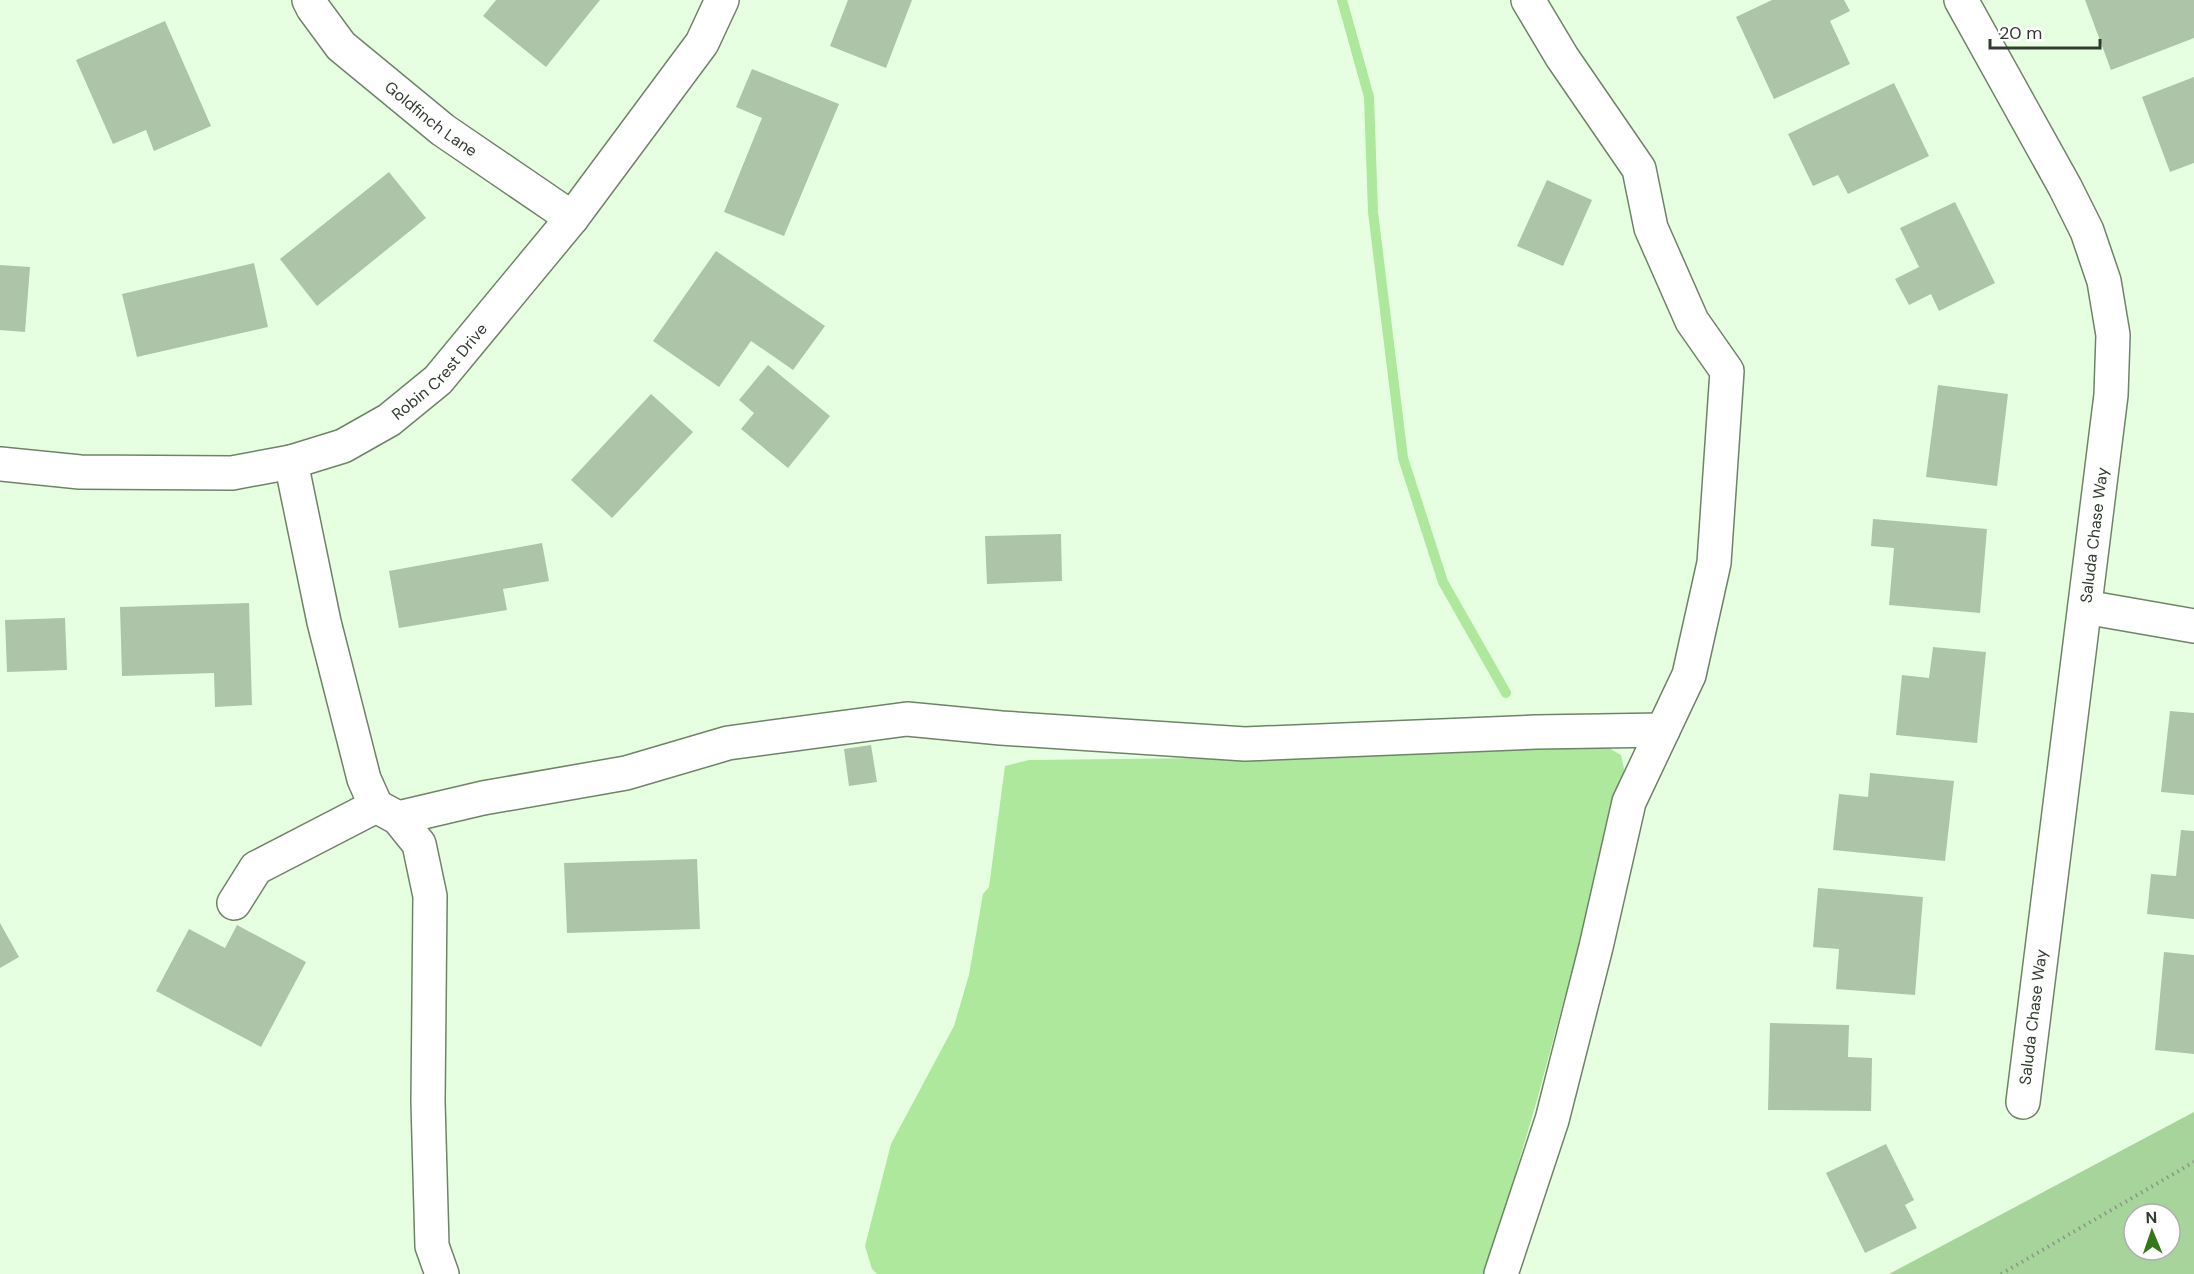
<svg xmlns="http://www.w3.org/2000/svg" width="2194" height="1274" viewBox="0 0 2194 1274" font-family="'DM Sans',sans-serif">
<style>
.green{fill:#a7d49a;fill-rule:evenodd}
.water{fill:#ade89c}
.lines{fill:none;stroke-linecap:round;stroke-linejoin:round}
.stream{stroke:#ade89c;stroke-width:10}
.building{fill:#aec4a8}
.minor-casing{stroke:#6f8369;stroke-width:36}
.path{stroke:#889884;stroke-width:4;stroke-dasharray:1.5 4.5;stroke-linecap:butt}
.minor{stroke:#fff;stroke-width:33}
.labels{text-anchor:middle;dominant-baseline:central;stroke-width:4.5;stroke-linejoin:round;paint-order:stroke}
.street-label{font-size:16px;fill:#333c31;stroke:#fff}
</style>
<rect width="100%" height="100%" fill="#e7ffe1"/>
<path class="green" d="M2194,1112v162h-305zM2134,1214h36v36h-36z"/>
<path class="water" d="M1607,747l14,8 4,18 -88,327 -36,123 -11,51h-613l-5,-5 -7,-23 26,-102 63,-118 15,-51 14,-81 6,-7 16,-121 24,-6 178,-2z"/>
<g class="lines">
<path class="stream" d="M1342,0l27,97 4,115 30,246 40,124 63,111"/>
</g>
<g class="building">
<path d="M496,0h104l-54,67 -63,-51z"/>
<path d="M848,0h64l-26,68 -56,-22z"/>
<path d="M1772,0h72l6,11 -20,10 20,43 -76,35 -38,-82z"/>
<path d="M2085,0h109v38l-83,32z"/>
<path d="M165,21l46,105 -57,25 -8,-21 -33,14 -37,-84z"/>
<path d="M752,69l87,35 -55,132 -60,-24 38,-94 -26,-11z"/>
<path d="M2194,77v86l-24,9 -28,-75z"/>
<path d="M1894,83l35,73 -81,38 -10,-19 -25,11 -25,-52z"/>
<path d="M389,172l37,46 -109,88 -37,-47z"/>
<path d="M1547,180l45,20 -29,66 -46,-20z"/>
<path d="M1955,202l40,81 -56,28 -8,-17 -22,11 -14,-26 24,-12 -19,-39z"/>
<path d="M716,251l109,75 -32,44 -42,-29 -32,46 -66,-46z"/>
<path d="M254,263l14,64 -131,30 -15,-63z"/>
<path d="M0,265l30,2 -5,65 -25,-2z"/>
<path d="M768,365l62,51 -42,52 -47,-39 13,-16 -15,-13z"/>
<path d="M1938,385l70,9 -11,92 -71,-9z"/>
<path d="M651,394l42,38 -81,86 -41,-38z"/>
<path d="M1873,519l114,10 -7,84 -91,-8 5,-57 -23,-2z"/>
<path d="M1061,534l1,47 -75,3 -2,-48z"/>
<path d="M542,543l7,38 -46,8 4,21 -108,18 -10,-57z"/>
<path d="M249,603l3,102 -37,2 -1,-34 -92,3 -2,-69z"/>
<path d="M65,618l2,52 -60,2 -2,-52z"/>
<path d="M1933,647l53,5 -9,91 -81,-8 6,-60 27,3z"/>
<path d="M2170,711l24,2v82l-33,-3z"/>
<path d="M871,745l6,37 -28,4 -5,-37z"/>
<path d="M1870,773l84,8 -9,80 -112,-11 6,-56 29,3z"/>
<path d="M2181,830l13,1v88l-47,-5 4,-40 25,2z"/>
<path d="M697,859l3,70 -133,4 -3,-70z"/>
<path d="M1818,888l105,9 -8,98 -79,-6 3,-40 -26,-2z"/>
<path d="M0,923l19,34 -19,11z"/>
<path d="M237,925l69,37 -45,85 -105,-56 33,-62 36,19z"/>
<path d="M2164,952l30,3v99l-39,-4z"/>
<path d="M1770,1023l79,2 -1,32 24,1 -1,53 -103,-1z"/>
<path d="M1886,1144l28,56 -9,5 12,23 -52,25 -39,-80z"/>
</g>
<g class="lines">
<g class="minor-casing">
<g id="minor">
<path id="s1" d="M309,0l4,8 28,38 102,84 129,88"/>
<path d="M1961,0l104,187 22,44 17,50 9,54 -2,60 -88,707"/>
<path d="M291,462l33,160 40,157 12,27"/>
<path id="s2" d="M0,464l80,8 152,1 59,-11 52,-16 46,-26 49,-40 134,-162 130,-175 20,-43"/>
<path d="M2085,607l109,19"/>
<path d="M398,818l85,-20 143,-25 102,-30 179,-24 94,9 244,16 291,-12 127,-2"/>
<path d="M234,903l22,-35 120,-62 22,12 21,26 11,52 -2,206 4,144 10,28"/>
<path d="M1501,1274l51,-154 44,-173 33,-145 60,-127 25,-112 13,-192 -35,-50 -41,-93 -12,-59 -77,-112 -34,-57"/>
</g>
</g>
<path class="path" d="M2001,1274l193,-112"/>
<use href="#minor" class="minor"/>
</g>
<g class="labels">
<g class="street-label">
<text stroke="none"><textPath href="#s1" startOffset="172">Goldfinch Lane</textPath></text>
<text stroke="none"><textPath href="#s2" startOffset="470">Robin Crest Drive</textPath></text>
<text transform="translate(2094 535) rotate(-83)">Saluda Chase Way</text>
<text transform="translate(2033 1017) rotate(-83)">Saluda Chase Way</text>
</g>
</g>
<g transform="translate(2152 1232) rotate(358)"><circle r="28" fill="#ffffff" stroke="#adb1ad" stroke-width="1.5"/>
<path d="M0-4.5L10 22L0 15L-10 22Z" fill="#337819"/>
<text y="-9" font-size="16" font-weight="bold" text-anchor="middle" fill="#333c31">N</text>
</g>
<path d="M1990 39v9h110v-9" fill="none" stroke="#333c31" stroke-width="3"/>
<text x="1999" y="39" font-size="18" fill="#333c31" stroke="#ffffff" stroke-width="4.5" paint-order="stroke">20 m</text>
</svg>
